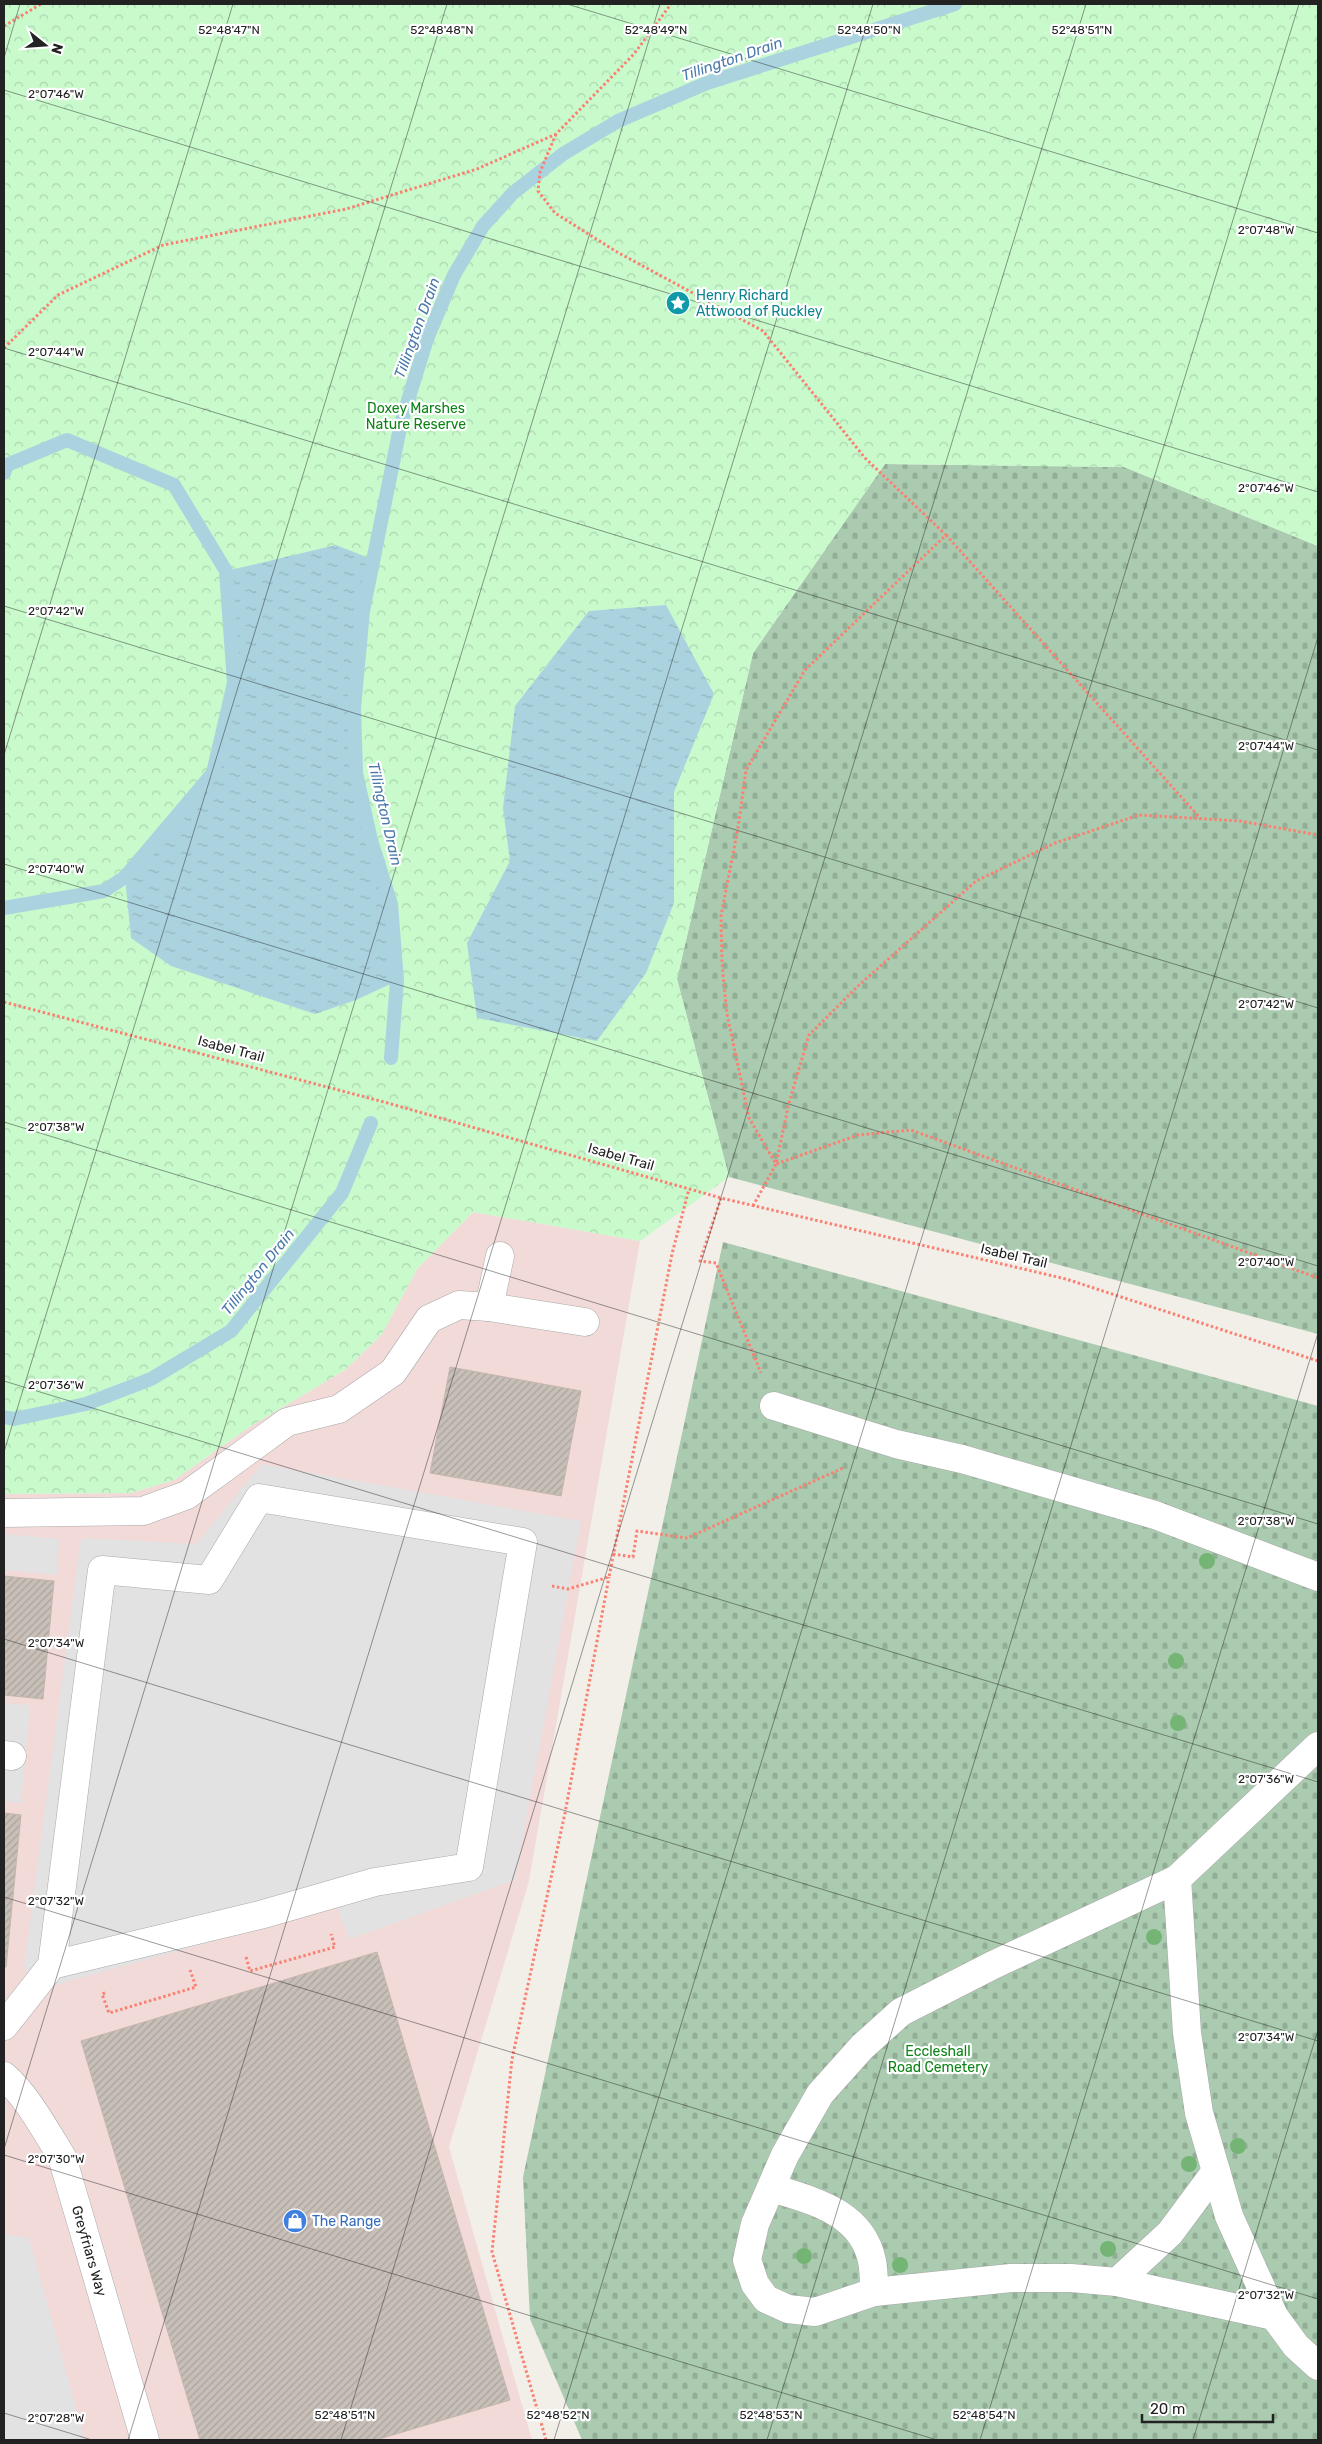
<svg xmlns="http://www.w3.org/2000/svg" width="1322" height="2444" viewBox="0 0 1322 2444" font-family="Rubik,sans-serif">
<style>
.commercial{fill:#f2dad9}
.cemetery{fill:url(#cemetery-stones)}
.park{fill:url(#park-crowns)}
.parking{fill:#e2e2e2}
.water{fill:url(#water-ripples)}
.lines{fill:none;stroke-linecap:round;stroke-linejoin:round}
.stream{stroke:#aad3df;stroke-width:14}
.building{fill:url(#building-hatch);stroke:#c4b6ab}
.minor-casing{stroke:#a9a9a9;stroke-width:29}
.path{stroke:#fa8072;stroke-width:3;stroke-dasharray:2.5 2.5;stroke-linecap:butt}
.minor{stroke:#fff;stroke-width:28}
.tree{fill:#74b475}
.ticks{fill:none;stroke:#222;stroke-width:1;stroke-opacity:0.45}
.labels{text-anchor:middle;dominant-baseline:central;stroke-width:4.5;stroke-linejoin:round;paint-order:stroke}
.culture-label{font-size:14px;fill:#0d838f;stroke:#fff;text-anchor:start}
.park-label{font-size:14px;fill:#0c8416;stroke:#fff}
.street-label{font-size:14px;fill:#222;stroke:#fff}
.shop-label{font-size:14px;fill:#366cbe;stroke:#fff;text-anchor:start}
.water-label{font-size:15px;font-style:italic;fill:#4a7aab;stroke:#fff}
.ticks-label{font-size:12px;text-anchor:middle;fill:#222;stroke:#fff;stroke-width:4.5;stroke-linejoin:round;paint-order:stroke}
</style>
<defs>
<pattern id="cemetery-stones" width="16" height="16" patternUnits="userSpaceOnUse" patternTransform="scale(1.25)"><rect width="16" height="16" fill="#aacbaf"/><path d="M2 7V4a2 2 0 0 1 4 0v3zM10 15v-3a2 2 0 0 1 4 0v3z" fill="#92ae96"/></pattern>
<pattern id="park-crowns" width="20" height="18" patternUnits="userSpaceOnUse" patternTransform="scale(1.25)"><rect width="20" height="18" fill="#c8facc"/><path d="M2 6a3 3 0 1 1 6 0M12 15a3 3 0 1 1 6 0" fill="none" stroke="#acd6af"/></pattern>
<pattern id="water-ripples" width="26" height="14" patternUnits="userSpaceOnUse" patternTransform="scale(1.25)"><rect width="26" height="14" fill="#aad3df"/><path d="M2 4q2-2 4 0t4 0M15 11q2-2 4 0t4 0" fill="none" stroke="#92b5bf"/></pattern>
<pattern id="building-hatch" width="6" height="6" patternUnits="userSpaceOnUse" patternTransform="scale(1.25)"><rect width="6" height="6" fill="#c7bfb8"/><path d="M-1 1l2-2M0 6l6-6M5 7l2-2" fill="none" stroke="#aba49e"/></pattern>
</defs>
<rect width="100%" height="100%" fill="#f2efe9"/>
<path class="commercial" d="M473,1212l167,29 -111,640 -80,266 83,293h-528v-946l127,-1 43,-13 77,-54 94,-56 37,-36 35,-65z"/>
<g class="cemetery">
<path d="M885,464l239,3 194,79v788l-589,-157 -52,-198 76,-326z"/>
<path d="M723,1242l595,164v1034h-736l-52,-121 -7,-142z"/>
</g>
<path class="park" d="M4,4h1314v542l-194,-79 -239,-3 -132,189 -76,326 52,198 -89,64 -167,-29 -56,57 -35,65 -37,36 -94,56 -77,54 -43,13 -127,1z"/>
<g class="parking">
<path d="M262,1464l319,57 -66,359 -165,59 -14,-32 -292,81 -11,-1 -9,-20 57,-429 115,6z"/>
<path d="M4,1534l55,5 -2,36 -53,-5z"/>
<path d="M4,1703l26,2 -9,98 -17,-2z"/>
<path d="M4,2234l25,4 56,202h-81z"/>
</g>
<g class="water">
<path d="M336,545l38,15 -11,51 -9,97 2,65 15,67 20,64 6,77 -41,19 -41,14 -144,-48 -40,-28 -6,-61 88,-104 21,-90 -8,-112z"/>
<path d="M666,605l48,89 -40,98v111l-28,70 -49,68 -120,-23 -10,-75 43,-82 -7,-53 12,-102 74,-95z"/>
</g>
<g class="lines">
<g class="stream">
<path d="M4,473l3,-8 60,-25 107,45 52,86 8,112 -21,90 -88,104 -21,14 -100,17"/>
<path d="M391,1058l6,-77 -6,-77 -20,-64 -15,-67 -2,-65 9,-97 38,-188 26,-84 27,-64 29,-49 30,-33 50,-39 55,-33 89,-38 248,-79"/>
<path d="M4,1417l10,2 72,-15 65,-25 80,-48 111,-138 29,-70"/>
</g>
</g>
<g class="building">
<path d="M450,1367l131,24 -20,105 -131,-23z"/>
<path d="M4,1576l50,5 -11,118 -39,-4z"/>
<path d="M4,1813l17,2 -15,152h-2z"/>
<path d="M377,1952l133,448 -134,40h-176l-119,-399z"/>
</g>
<g class="lines">
<g class="minor-casing">
<g id="minor">
<path d="M489,1307l11,-51"/>
<path d="M774,1406l122,38 66,15 193,56 163,62"/>
<path d="M4,1513l139,-2 44,-16 100,-73 52,-13 54,-37 36,-53 30,-14 30,2 96,15"/>
<path d="M4,1755l8,1"/>
<path d="M1177,1879l10,154 12,80 17,58 13,45 45,100 22,30 22,20"/>
<path d="M4,2026l48,-61 50,-395 107,10 50,-82 264,44 -54,325 -94,15 -115,33 -208,50"/>
<path d="M4,2076c24,21 41,54 58,81l83,283"/>
<path d="M772,2188c41,13 90,24 100,73 2,9 2,20 2,31"/>
<path d="M1117,2282l53,-49 46,-62"/>
<path d="M1274,2316l-157,-34 -46,-4h-60l-137,14 -59,20 -27,-3 -22,-10 -11,-15 -8,-24 8,-36 30,-69 35,-61 42,-47 39,-35 92,-47 184,-86 141,-133"/>
</g>
</g>
<g class="path">
<path d="M4,26l37,-22"/>
<path d="M556,134l-16,38 -2,19 17,22 62,39 146,79 102,127 81,77 -141,135 -59,100 -8,58 -17,88 1,47 5,51 22,104 27,46 82,-29 53,-5 407,148"/>
<path d="M4,348l54,-53 105,-50 183,-36 131,-40 79,-35 78,-80 37,-50"/>
<path d="M946,535l255,284"/>
<path d="M4,1002l380,100 337,96 345,81 252,82"/>
<path d="M721,1198l-21,63 16,2 45,110"/>
<path d="M753,1206l23,-42 13,-61 20,-68 49,-49 118,-105 79,-38 84,-28 101,6 78,14"/>
<path d="M613,1554l20,3 4,-26 50,7 156,-70"/>
<path d="M552,1586l16,3 41,-12 63,-323 17,-65"/>
<path d="M246,1957l4,14 85,-24 -4,-13"/>
<path d="M105,1993l-3,1 7,19 87,-26 -6,-17"/>
<path d="M546,2440l-54,-188 20,-193 53,-246 44,-236"/>
</g>
<use href="#minor" class="minor"/>
</g>
<g class="tree">
<circle cx="1207" cy="1561" r="8"/>
<circle cx="1176" cy="1661" r="8"/>
<circle cx="1178" cy="1723" r="8"/>
<circle cx="1154" cy="1937" r="8"/>
<circle cx="1238" cy="2146" r="8"/>
<circle cx="1189" cy="2164" r="8"/>
<circle cx="1108" cy="2249" r="8"/>
<circle cx="804" cy="2256" r="8"/>
<circle cx="900" cy="2265" r="8"/>
</g>
<path class="ticks" d="M567,4l751,229M4,58l16,-54M4,90l1314,402M4,348l1314,402M4,606l1314,402M4,755l229,-751M4,864l1314,402M4,1122l1314,402M4,1381l1314,401M4,1452l443,-1448M4,1639l1314,402M4,1897l1314,402M4,2149l656,-2145M4,2155l933,285M4,2413l88,27M128,2440l745,-2436M341,2440l745,-2436M554,2440l745,-2436M767,2440l551,-1803M980,2440l338,-1107M1193,2440l125,-410"/>
<defs>
<g id="sight-disc" transform="scale(1.25)"><circle r="9.5" fill="#0f9aa8" stroke="#fff"/><path d="M0-6L1.8-2.2L6-1.7L2.9 1.2L3.7 5.4L0 3.3L-3.7 5.4L-2.9 1.2L-6-1.7L-1.8-2.2Z" fill="#fff"/></g>
<g id="shop-disc" transform="scale(1.25)"><circle r="9.5" fill="#3f7fe0" stroke="#fff"/><path d="M-5-2.5h2.3a2.7 3.5 0 0 1 5.4 0H5L5.5 6h-11ZM-1.5-2.5h3a1.5 2.3 0 0 0-3 0Z" fill="#fff"/></g>
</defs>
<g fill-rule="evenodd">
<use href="#sight-disc" x="678" y="303"/>
<use href="#shop-disc" x="295" y="2221"/>
</g>
<g class="labels">
<g class="culture-label">
<text x="696" y="295">Henry Richard<tspan x="696" dy="16">Attwood of Ruckley</tspan></text>
</g>
<g class="park-label">
<text x="416" y="408">Doxey Marshes<tspan x="416" dy="16">Nature Reserve</tspan></text>
<text x="938" y="2051">Eccleshall<tspan x="938" dy="16">Road Cemetery</tspan></text>
</g>
<g class="street-label">
<text transform="translate(231 1049) rotate(15)">Isabel Trail</text>
<text transform="translate(621 1157) rotate(16)">Isabel Trail</text>
<text transform="translate(1014 1256) rotate(13)">Isabel Trail</text>
<text transform="translate(89 2251) rotate(74)">Greyfriars Way</text>
</g>
<g class="shop-label">
<text x="312" y="2221">The Range</text>
</g>
<g class="water-label">
<text transform="translate(732 59) rotate(-19)">Tillington Drain</text>
<text transform="translate(417 328) rotate(-70)">Tillington Drain</text>
<text transform="translate(385 814) rotate(77)">Tillington Drain</text>
<text transform="translate(258 1272) rotate(-51)">Tillington Drain</text>
</g>
</g>
<g class="ticks-label">
<text x="229" y="34">52°48'47"N</text>
<text x="442" y="34">52°48'48"N</text>
<text x="656" y="34">52°48'49"N</text>
<text x="869" y="34">52°48'50"N</text>
<text x="1082" y="34">52°48'51"N</text>
<text x="56" y="98">2°07'46"W</text>
<text x="1266" y="234">2°07'48"W</text>
<text x="56" y="356">2°07'44"W</text>
<text x="1266" y="492">2°07'46"W</text>
<text x="56" y="615">2°07'42"W</text>
<text x="1266" y="750">2°07'44"W</text>
<text x="56" y="873">2°07'40"W</text>
<text x="1266" y="1008">2°07'42"W</text>
<text x="56" y="1131">2°07'38"W</text>
<text x="1266" y="1266">2°07'40"W</text>
<text x="56" y="1389">2°07'36"W</text>
<text x="1266" y="1525">2°07'38"W</text>
<text x="56" y="1647">2°07'34"W</text>
<text x="1266" y="1783">2°07'36"W</text>
<text x="56" y="1905">2°07'32"W</text>
<text x="1266" y="2041">2°07'34"W</text>
<text x="56" y="2163">2°07'30"W</text>
<text x="1266" y="2299">2°07'32"W</text>
<text x="345" y="2419">52°48'51"N</text>
<text x="558" y="2419">52°48'52"N</text>
<text x="771" y="2419">52°48'53"N</text>
<text x="984" y="2419">52°48'54"N</text>
<text x="56" y="2422">2°07'28"W</text>
</g>
<rect width="1322" height="2444" fill="none" stroke="#222222" stroke-width="10"/>
<g transform="translate(45 45) rotate(107)" stroke="#ffffff" stroke-width="4" paint-order="stroke">
<path d="M0-4L9 19L0 12L-9 19Z" fill="#222222"/>
<text y="-8" font-size="14" font-weight="bold" text-anchor="middle" fill="#222222">N</text>
</g>
<path d="M1142 2414v8h131v-8" fill="none" stroke="#222222" stroke-width="2.5"/>
<text x="1150" y="2414" font-size="15" fill="#222222" stroke="#ffffff" stroke-width="4" paint-order="stroke">20 m</text>
</svg>
